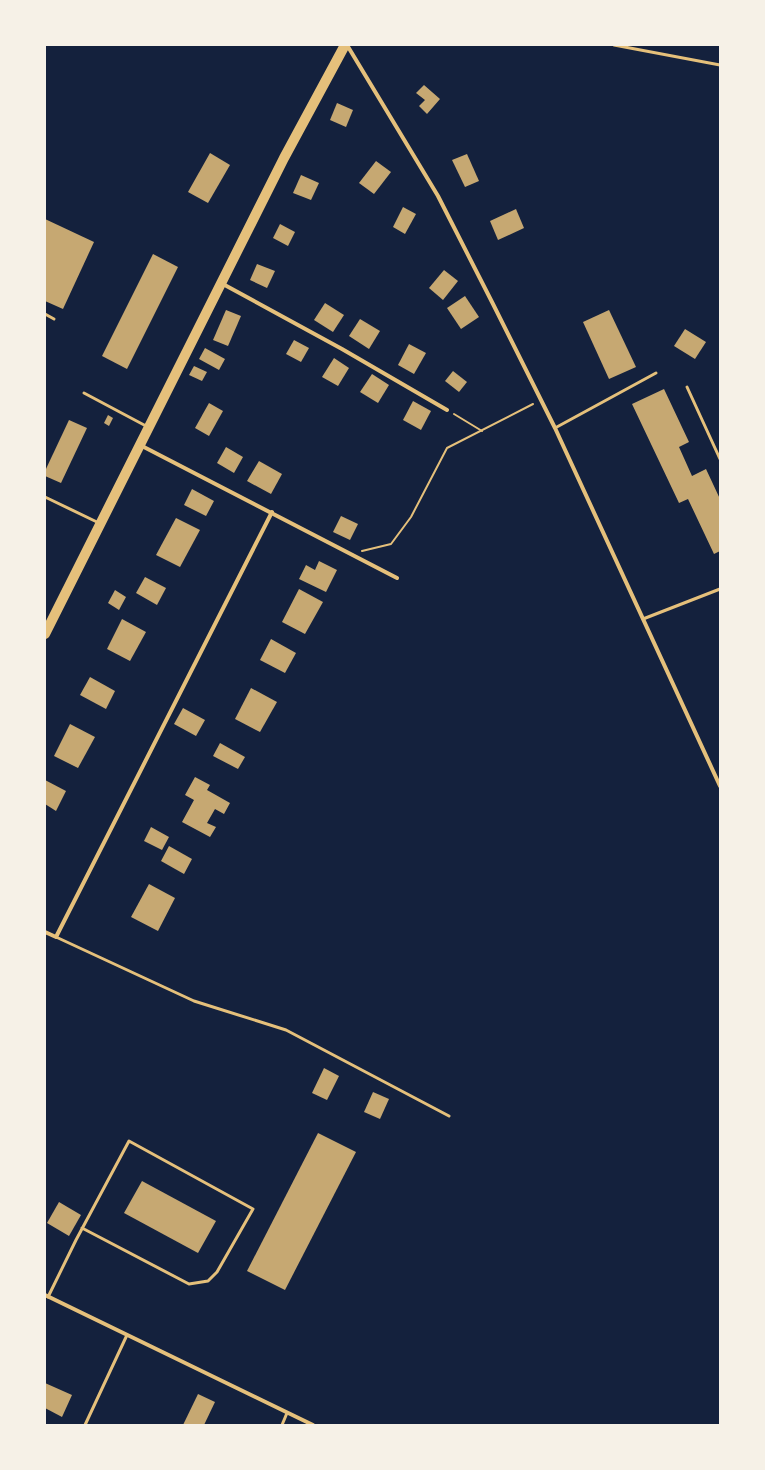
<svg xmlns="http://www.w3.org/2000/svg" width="765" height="1470" viewBox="0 0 765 1470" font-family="Roboto,sans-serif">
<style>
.building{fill:#c6a872}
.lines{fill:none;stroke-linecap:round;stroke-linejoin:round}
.path{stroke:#e5c07b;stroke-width:2}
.service{stroke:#e5c07b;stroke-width:3}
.minor{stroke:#e5c07b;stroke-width:4}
.primary{stroke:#e5c07b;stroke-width:10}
</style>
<rect width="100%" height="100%" fill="#14213d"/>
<g class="building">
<path d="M424,85l16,14 -13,15 -8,-8 6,-6 -9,-7z"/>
<path d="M337,103l16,7 -7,17 -16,-7z"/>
<path d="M210,153l20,12 -22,38 -20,-11z"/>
<path d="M467,154l12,27 -14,6 -13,-27z"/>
<path d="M376,161l15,11 -17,22 -15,-11z"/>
<path d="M301,175l18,8 -8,17 -18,-7z"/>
<path d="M403,207l13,7 -11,20 -12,-7z"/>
<path d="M516,209l8,19 -26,12 -8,-19z"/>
<path d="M45,219l49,23 -31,67 -18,-8z"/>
<path d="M280,224l15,8 -7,14 -15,-8z"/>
<path d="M153,254l25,13 -51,102 -25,-13z"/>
<path d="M257,264l18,7 -8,17 -17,-8z"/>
<path d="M444,270l14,11 -15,19 -14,-12z"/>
<path d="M465,296l14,21 -18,12 -14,-21z"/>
<path d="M325,303l19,12 -11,17 -19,-12z"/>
<path d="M226,310l15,6 -13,30 -15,-6z"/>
<path d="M609,310l27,57 -27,12 -26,-57z"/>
<path d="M360,319l20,12 -11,18 -20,-13z"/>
<path d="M685,329l21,13 -11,17 -21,-13z"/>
<path d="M294,340l15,8 -8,14 -15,-8z"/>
<path d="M409,344l17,9 -12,21 -16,-9z"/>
<path d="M205,348l20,11 -6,11 -20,-11z"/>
<path d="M334,358l15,10 -11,18 -16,-9z"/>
<path d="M194,366l13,6 -5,9 -13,-6z"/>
<path d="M453,371l14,11 -8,10 -14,-11z"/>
<path d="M372,374l17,11 -11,18 -18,-11z"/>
<path d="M664,389l25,53 -10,5 13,29 14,-7 14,30v52l-6,3 -26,-55 -9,4 -47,-99z"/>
<path d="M413,401l18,10 -10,19 -18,-10z"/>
<path d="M209,403l14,8 -14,25 -14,-8z"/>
<path d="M108,415l5,3 -4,8 -5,-3z"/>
<path d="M69,420l18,8 -26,55 -16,-7v-5z"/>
<path d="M226,447l17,10 -9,16 -17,-10z"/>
<path d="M259,461l23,13 -11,20 -24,-13z"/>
<path d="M192,489l22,12 -8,15 -22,-11z"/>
<path d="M341,516l17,8 -8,16 -17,-8z"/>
<path d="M176,518l24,12 -20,37 -24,-12z"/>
<path d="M319,561l18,9 -11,22 -27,-13 7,-14 9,5z"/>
<path d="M145,577l21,11 -9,17 -21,-12z"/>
<path d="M299,589l24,13 -18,32 -23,-12z"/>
<path d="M115,590l11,7 -7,13 -11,-7z"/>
<path d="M122,619l24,13 -16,29 -23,-12z"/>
<path d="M271,639l25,14 -11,20 -25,-13z"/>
<path d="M90,677l25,14 -9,18 -26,-14z"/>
<path d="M251,688l26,14 -17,30 -25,-13z"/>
<path d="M183,708l22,12 -9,16 -22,-12z"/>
<path d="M70,724l25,13 -17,31 -24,-12z"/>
<path d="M220,743l25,14 -7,12 -25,-13z"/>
<path d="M195,777l15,8 -3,5 23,13 -6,11 -9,-5 -8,14 9,4 -6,10 -28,-15 12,-22 -9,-5z"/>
<path d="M45,780l21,11 -10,20 -11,-7z"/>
<path d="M151,827l18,10 -7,13 -18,-9z"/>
<path d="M169,846l23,13 -8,15 -23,-13z"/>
<path d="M149,884l26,14 -17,33 -27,-14z"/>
<path d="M324,1068l15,8 -12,24 -15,-7z"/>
<path d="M373,1092l16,7 -9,20 -16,-7z"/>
<path d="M318,1133l38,19 -71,138 -38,-19z"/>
<path d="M142,1181l74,40 -18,32 -74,-40z"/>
<path d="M59,1202l22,13 -12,21 -22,-13z"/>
<path d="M45,1383l27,12 -10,22 -17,-9z"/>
<path d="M198,1394l17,8 -11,23h-21z"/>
</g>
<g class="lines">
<g class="path">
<path d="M454,414l28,17"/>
<path d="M362,551l29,-7 20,-27 36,-69 86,-44"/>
</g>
<g class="service">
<path d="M614,45l106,20"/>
<path d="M45,314l9,5"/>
<path d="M687,387l33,72"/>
<path d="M84,393l62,33"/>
<path d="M555,428l101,-55"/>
<path d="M45,497l54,26"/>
<path d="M643,619l77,-30"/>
<path d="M56,937l138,64 92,29 163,86"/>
<path d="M48,1297l28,-57 53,-99 124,68 -36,63 -9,9 -19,3 -107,-56"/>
<path d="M85,1425l42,-90"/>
<path d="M282,1425l5,-12"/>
</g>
<g class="minor">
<path d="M347,45l91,151 55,108 62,124 165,358"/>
<path d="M221,283l121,66 105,61"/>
<path d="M140,445l257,133"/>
<path d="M45,932l11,5 216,-425"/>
<path d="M45,1295l268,130"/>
</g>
<path class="primary" d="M45,634l239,-476 61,-113"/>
</g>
<rect width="765" height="1470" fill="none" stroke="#f6f1e7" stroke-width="92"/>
</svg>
